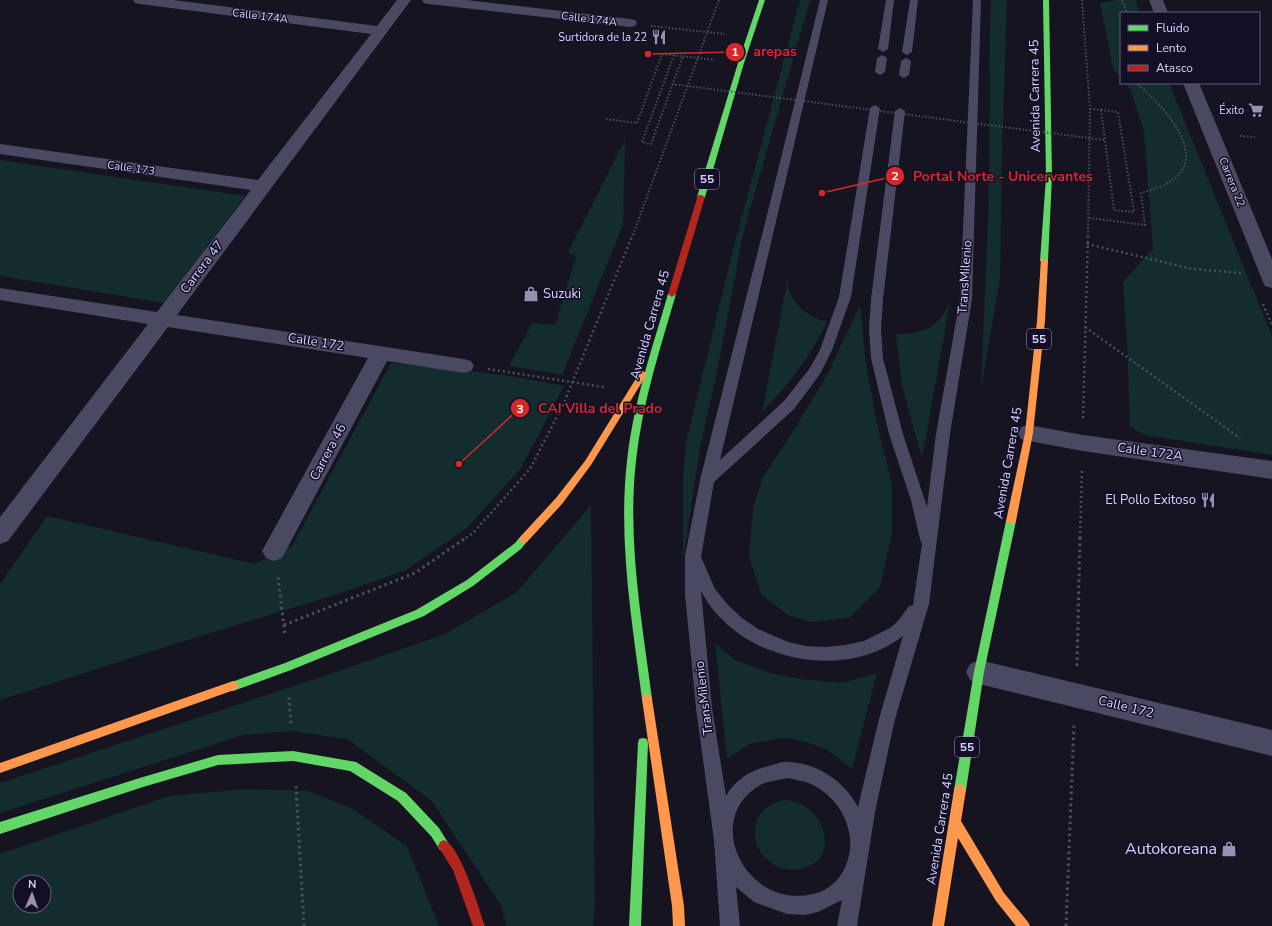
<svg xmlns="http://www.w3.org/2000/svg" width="1272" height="926" viewBox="0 0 1272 926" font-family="'Nunito Sans',sans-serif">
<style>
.green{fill:#132c2d;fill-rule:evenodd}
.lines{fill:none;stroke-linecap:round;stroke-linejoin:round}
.path-far2{stroke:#44505f;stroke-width:2;stroke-dasharray:1.5 2;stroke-linecap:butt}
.path-far1{stroke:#44505f;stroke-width:2.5;stroke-dasharray:2 3;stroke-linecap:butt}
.path{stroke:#44505f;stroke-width:3;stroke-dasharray:2.5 3.5;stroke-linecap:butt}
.lane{fill:#4a4962;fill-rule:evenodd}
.street{fill:#4a4962;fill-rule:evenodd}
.fast{fill:#63d668;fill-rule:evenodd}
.slow{fill:#ff974d;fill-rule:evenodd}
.jam{fill:#b3261e;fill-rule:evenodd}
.path-bridge{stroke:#44505f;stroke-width:2;stroke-dasharray:1.5 2;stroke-linecap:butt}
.labels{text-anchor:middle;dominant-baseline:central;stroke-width:3;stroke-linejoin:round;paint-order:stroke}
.far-street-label{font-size:11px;fill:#d9d4ff;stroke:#130f26}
.far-poi-label{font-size:11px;fill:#d9d4ff;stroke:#130f26;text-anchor:end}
.shield{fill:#130f26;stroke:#9e99be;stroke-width:1}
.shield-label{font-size:12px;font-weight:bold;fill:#d9d4ff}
.street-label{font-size:13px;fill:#d9d4ff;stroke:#130f26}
.poi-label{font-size:13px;fill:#d9d4ff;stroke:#130f26;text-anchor:start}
.near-poi-label{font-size:16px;fill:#d9d4ff;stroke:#130f26;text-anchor:end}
.leader{fill:none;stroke:#d62828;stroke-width:1.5}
.callout-dot{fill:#d62828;stroke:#130f26;stroke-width:1.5}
.mark-label{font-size:12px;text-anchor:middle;font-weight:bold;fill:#fff}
.callout-label{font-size:14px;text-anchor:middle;font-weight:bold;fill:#d62828;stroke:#130f26;stroke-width:3;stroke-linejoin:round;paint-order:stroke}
</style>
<rect width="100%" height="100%" fill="#161421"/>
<g class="green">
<path d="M800,0h10l-67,234 -24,128 -19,86 -17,112v-83l3,-35 49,-200z"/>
<path d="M991,0h16l-5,151 -2,128 -19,110 8,-194 1,-171z"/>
<path d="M1118,0h17l5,13h-19v65l-8,-10 -13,-65z"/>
<path d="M1125,83h44l103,253v119l-127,-20 -15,-8 -3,-86 -4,-59 30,-33 -9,-118 -14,-42z"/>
<path d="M625,140l-2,85 -61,150 -53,-9 23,-43 23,2 21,-68 -8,-5z"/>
<path d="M0,160l245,36 -81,107 -164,-27z"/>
<path d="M788,278c-1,23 17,38 39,44 -18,37 -37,61 -65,90z"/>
<path d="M950,302l-28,156 -20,-72 -6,-52c28,-1 42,-5 54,-32z"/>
<path d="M860,305l6,58 11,61 15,60v50l-12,53 -31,31 -39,4 -22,-7 -26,-20 -13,-38 4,-49 10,-31 31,-47 34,-57z"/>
<path d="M391,363l114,12 59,11 -43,82 -54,60 -61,42 -68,24 -154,47 -184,59v-116l47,-68 208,48 37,-18z"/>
<path d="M591,505l4,402 -2,19h-86l-7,-22 -68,-103 -85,-62 -55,-8 -49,4 -243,78v-30l330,-109 115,-40 72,-42z"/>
<path d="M715,643l20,17 35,13 30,6 43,4 34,-10 -25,96 -26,-20 -27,-9 -16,-2 -34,6 -22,15z"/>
<path d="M246,789l62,2 45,18 54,37 32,80h-439v-72l169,-58zM20,882h24v24h-24z"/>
<path d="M784,800c42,2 57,58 20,68 -47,13 -73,-56 -20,-68z"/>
</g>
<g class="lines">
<g class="path-far2">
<path d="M1082,0l8,109 -2,126"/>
<path d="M1122,0l5,13"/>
<path d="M651,26l74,8"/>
<path d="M1121,51v11"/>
<path d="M674,55l-32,87 9,2 32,-88"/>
<path d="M1090,109l11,1"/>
<path d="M1101,110l17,2 16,100 -20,-2z"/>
<path d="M606,119l31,4 25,-69 53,6"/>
<path d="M1240,136l15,1"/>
<path d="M1089,218l56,7 -4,-32c14,-4 31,-9 40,-21 20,-28 -25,-73 -45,-89"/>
<path d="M633,235l86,-235"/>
</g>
<g class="path-far1">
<path d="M1087,244l106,25 48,4"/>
<path d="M1263,304l9,21"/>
<path d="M1085,327l155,111"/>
<path d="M488,369l116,18"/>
<path d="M1083,418l5,-184"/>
<path d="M466,538l8,-6 56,-63 33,-64 70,-171"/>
<path d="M1080,538l2,-69"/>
</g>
<g class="path">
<path d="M278,577l7,59"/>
<path d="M284,625l131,-52 52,-36"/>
<path d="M1077,666l3,-129"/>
<path d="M289,697l2,29"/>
<path d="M296,786l8,140"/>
<path d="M1066,926l8,-201"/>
</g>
<g class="lane">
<path d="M820,0h8l-108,460 64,-59 26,-33 10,-18 19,-53 31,-189 5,-3 5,3 -29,189 -19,53 -12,24 -26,35 -80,73 -13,75 14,32 13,16 14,13 16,11 30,13 18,4 20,1 19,-2 19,-4 26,-13 8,-7 11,-15 4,-1 9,-61 -2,-5 -9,-39 -22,-66 -18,-76 -2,-29 2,-30 24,-188 5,-3 5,3 -22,188 -2,30 2,29 20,76 24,73 9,-73 24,-135 13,-299h8l-9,299 -22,135 -21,170 -34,115 -20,93 -18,114h-20l5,-26 -24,12 -13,3 -18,-1 -33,-12 -18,-15 4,39h-20l-6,-86 -18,-132 -11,-114v-38l15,-76 65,-257zM701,591c35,68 141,93 202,45l-24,83 -21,88c-13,-25 -39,-43 -68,-45 -7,-1 -15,2 -21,4 -19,4 -34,14 -43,30l-14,-88zM788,778c8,2 16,3 23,6 30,14 48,50 35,81 -5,14 -18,26 -33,29 -67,16 -113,-76 -51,-110 7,-3 18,-4 26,-6z"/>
<path d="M886,0h8l-6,49 -5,3 -5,-3z"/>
<path d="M910,0h8l-6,52 -5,3 -5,-3z"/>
<path d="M882,55l5,3 -2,14 -5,3 -5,-3 2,-14z"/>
<path d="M906,58l5,3 -2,14 -5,3 -5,-3 2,-14z"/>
</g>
<g class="street">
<path d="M133,0h40l204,26 20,-26h14l-234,315 287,44 7,2 3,5 -3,5 -7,2 -77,-12 -105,197 -8,3 -8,-3 -4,-7 106,-193 -200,-31 -160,214 -8,3v-27l148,-193 -148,-24v-12l157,24 94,-122 -251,-36v-10l258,36 113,-146 -231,-30 -5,-1z"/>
<path d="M422,0h44l164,19 5,1 2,3 -2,3 -5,1 -201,-23 -5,-1z"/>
<path d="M1149,0h14l5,13h-14z"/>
<path d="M1183,83h16l73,176v29l-7,-2 -2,-4z"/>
<path d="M1029,425l54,10 189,26v18l-189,-28 -54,-10 -8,-2 -3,-6 3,-6z"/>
<path d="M979,660l293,70v26l-293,-72 -9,-4 -4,-8 4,-8z"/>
</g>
<g class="fast">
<path d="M759,0h6l-21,63 -39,134 -4,2h-3l-1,-2 41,-134z"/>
<path d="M1043,0h6l3,177 -4,84 -4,2 -4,-2 6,-84z"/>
<path d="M672,291l4,3c-16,55 -34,110 -40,167 -9,80 6,160 16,238l-1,3 -4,2 -4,-2 -1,-3c-10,-78 -24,-159 -15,-238 6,-57 25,-112 41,-167z"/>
<path d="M1011,517l3,1 2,3 -32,151 -18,118 -2,4 -4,2 -4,-2 -2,-4 20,-118 32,-151 2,-3z"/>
<path d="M524,535l3,1 2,3 -8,10 -48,37 -49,30 -133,54 -58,21 -4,-2 -1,-3 1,-3 56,-20 131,-53 51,-30 48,-37 6,-7z"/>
<path d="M643,738l4,1 1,4 -7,183h-12l9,-183 1,-4z"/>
<path d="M293,751l63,11 50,31 33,35 11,18 -2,4 -4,2 -4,-2 -9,-14 -33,-35 -48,-30 -57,-10 -75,4 -75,22 -143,47v-12l143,-45 75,-22z"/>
</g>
<g class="slow">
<path d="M1041,259h3l4,2 -3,60 -12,112 -17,88 -2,3h-6l-2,-3 19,-88 12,-112z"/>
<path d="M643,371l4,3 -56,91 -29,39 -35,38 -3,1 -3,-1 -2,-3 2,-3 35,-38 29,-37 55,-89z"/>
<path d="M233,681l4,2 1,3 -1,3 -237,84v-10z"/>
<path d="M647,694l4,2 1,3 32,207 1,20h-12l-1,-20 -30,-207 1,-3z"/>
<path d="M960,784l4,2 2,4 -5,31 43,72 24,29 2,4h-14l-20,-25 -38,-63 -14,88h-12l22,-136 2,-4z"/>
</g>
<g class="jam">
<path d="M698,195h3l4,2 -29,97 -4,3 -4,-3z"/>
<path d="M444,840c17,7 34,67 41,86h-12l-20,-56 -15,-24 2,-4z"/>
</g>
<path class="path-bridge" d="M672,84l432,56"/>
</g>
<defs>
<g id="restaurant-bare" transform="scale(1.2)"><path d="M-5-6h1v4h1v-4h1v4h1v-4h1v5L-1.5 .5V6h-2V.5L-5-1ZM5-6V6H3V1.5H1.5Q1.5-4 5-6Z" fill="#9591b1" stroke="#130f26" stroke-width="2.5" paint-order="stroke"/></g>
<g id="supermarket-bare" transform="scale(1.2)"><path d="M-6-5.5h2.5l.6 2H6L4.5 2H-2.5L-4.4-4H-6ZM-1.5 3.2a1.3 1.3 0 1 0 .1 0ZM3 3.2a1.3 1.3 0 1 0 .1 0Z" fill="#9591b1" stroke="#130f26" stroke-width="2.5" paint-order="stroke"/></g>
<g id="shop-bare" transform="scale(1.2)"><path d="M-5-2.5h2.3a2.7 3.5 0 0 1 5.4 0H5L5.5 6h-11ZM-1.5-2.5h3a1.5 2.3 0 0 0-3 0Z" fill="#9591b1" stroke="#130f26" stroke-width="2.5" paint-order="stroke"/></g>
</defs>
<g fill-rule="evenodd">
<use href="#restaurant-bare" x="659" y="37"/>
<use href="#supermarket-bare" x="1256" y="110"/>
<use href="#shop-bare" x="531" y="294"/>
<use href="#restaurant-bare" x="1208" y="500"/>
<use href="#shop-bare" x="1229" y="849"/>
</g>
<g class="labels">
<g class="far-street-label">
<text transform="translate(260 16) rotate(7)">Calle 174A</text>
<text transform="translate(589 19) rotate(7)">Calle 174A</text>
<text transform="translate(131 168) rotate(8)">Calle 173</text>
<text transform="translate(1232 182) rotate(68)">Carrera 22</text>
</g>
<g class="far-poi-label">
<text x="647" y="37">Surtidora de la 22</text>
<text x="1244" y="110">Éxito</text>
</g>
<g class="shield">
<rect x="695" y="169" width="24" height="20" rx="3"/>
<rect x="1027" y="329" width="24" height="20" rx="3"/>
<rect x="955" y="737" width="24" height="20" rx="3"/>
</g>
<g class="shield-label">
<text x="707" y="179">55</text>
<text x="1039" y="339">55</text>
<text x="967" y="747">55</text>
</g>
<g class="street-label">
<text transform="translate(1035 96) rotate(-91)">Avenida Carrera 45</text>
<text transform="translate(202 267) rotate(-53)">Carrera 47</text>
<text transform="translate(965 277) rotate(-86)">TransMilenio</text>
<text transform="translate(650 325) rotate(-74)">Avenida Carrera 45</text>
<text transform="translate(316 342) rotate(9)">Calle 172</text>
<text transform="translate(328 452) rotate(-62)">Carrera 46</text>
<text transform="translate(1150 452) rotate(8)">Calle 172A</text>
<text transform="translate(1008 463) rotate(-80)">Avenida Carrera 45</text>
<text transform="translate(704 698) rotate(-97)">TransMilenio</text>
<text transform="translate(1126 707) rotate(14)">Calle 172</text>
<text transform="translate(940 829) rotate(-81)">Avenida Carrera 45</text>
</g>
<g class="poi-label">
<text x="543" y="294">Suzuki</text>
<text x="1196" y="500" text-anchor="end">El Pollo Exitoso</text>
</g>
<g class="near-poi-label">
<text x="1217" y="849">Autokoreana</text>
</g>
</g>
<path class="leader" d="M648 54L735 52M822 193L895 176M459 464L520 408"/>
<g class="callout-dot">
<circle cx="648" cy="54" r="4"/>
<circle cx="822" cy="193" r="4"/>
<circle cx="459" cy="464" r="4"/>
<circle cx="735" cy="52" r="10"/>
<circle cx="895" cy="176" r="10"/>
<circle cx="520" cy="408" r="10"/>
</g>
<g class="mark-label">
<text x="735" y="56">1</text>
<text x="895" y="180">2</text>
<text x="520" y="413">3</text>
</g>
<g class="callout-label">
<text x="775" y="56">arepas</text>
<text x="1003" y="181">Portal Norte - Unicervantes</text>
<text x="600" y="413">CAI Villa del Prado</text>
</g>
<rect x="1120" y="12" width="140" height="72" fill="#130f26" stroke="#625e7d"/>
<rect x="1128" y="25" width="20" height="6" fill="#63d668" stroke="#625e7d"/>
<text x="1156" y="32" font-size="12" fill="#d9d4ff">Fluido</text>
<rect x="1128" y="45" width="20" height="6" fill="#ff974d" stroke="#625e7d"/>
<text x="1156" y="52" font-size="12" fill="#d9d4ff">Lento</text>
<rect x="1128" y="65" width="20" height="6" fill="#b3261e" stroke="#625e7d"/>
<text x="1156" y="72" font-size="12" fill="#d9d4ff">Atasco</text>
<g transform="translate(32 894) rotate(2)"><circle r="19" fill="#130f26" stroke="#625e7d"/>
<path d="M0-3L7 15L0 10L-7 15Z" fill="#9591b1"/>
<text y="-6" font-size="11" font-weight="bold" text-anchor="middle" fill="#d9d4ff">N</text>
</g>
</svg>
